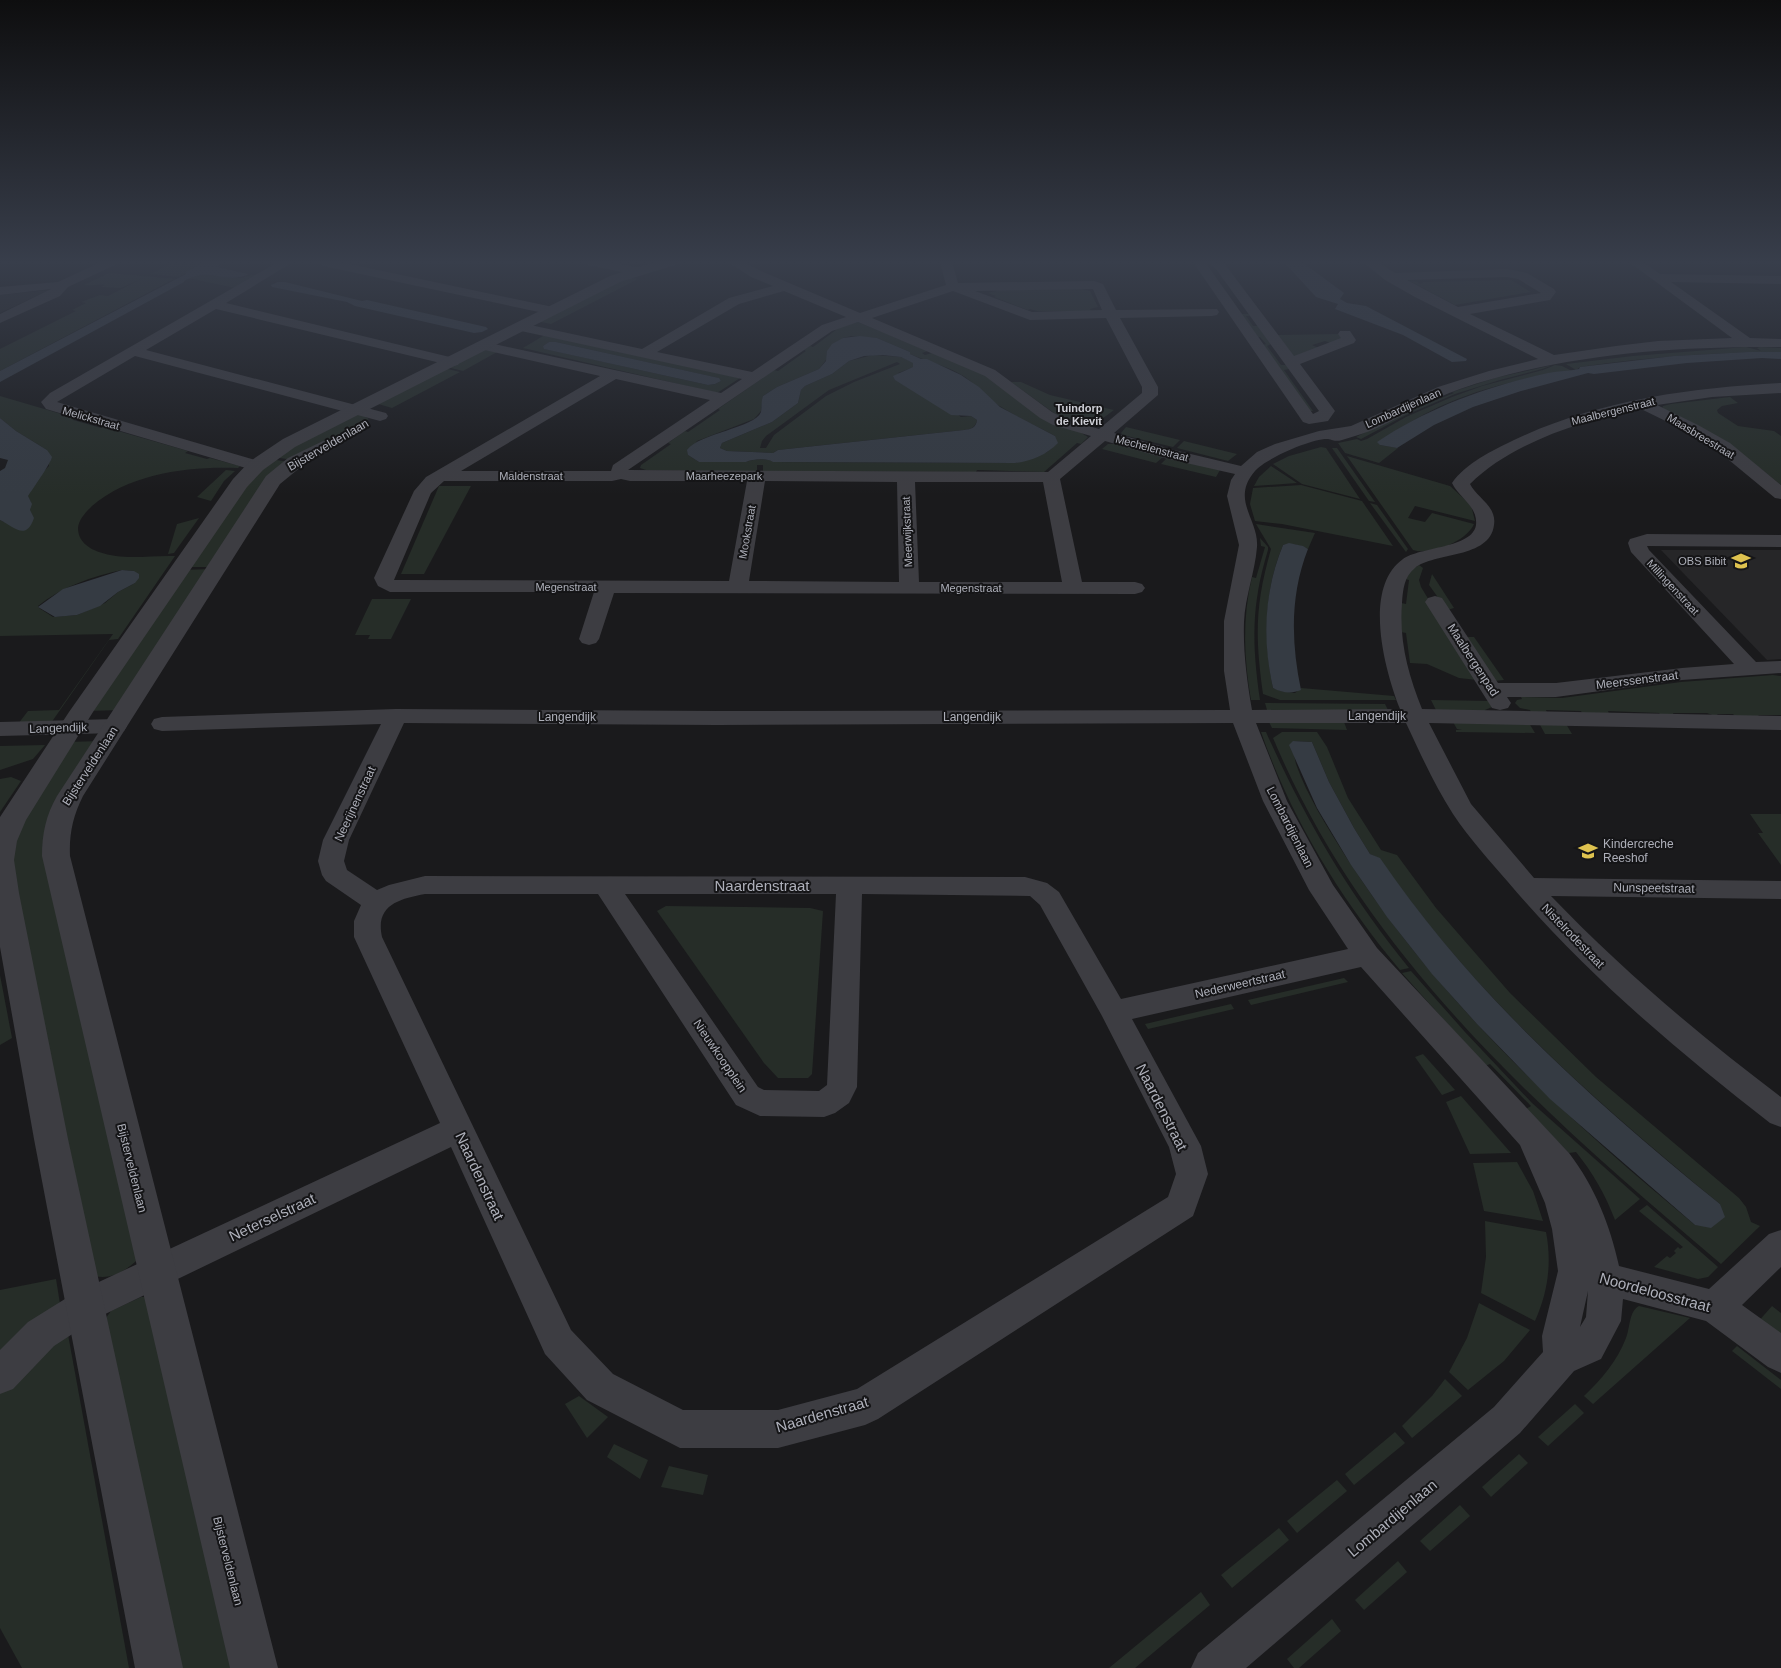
<svg xmlns="http://www.w3.org/2000/svg" width="1781" height="1668" viewBox="0 0 1781 1668" font-family="Helvetica,sans-serif">
<style>
.built{fill:#262628}
.green{fill:#262d28;fill-rule:evenodd}
.water{fill:#353b43;fill-rule:evenodd}
.lines{fill:none;stroke-linecap:round;stroke-linejoin:round}
.minor{fill:#3d3d42;fill-rule:evenodd}
.tertiary{fill:#3d3d42;fill-rule:evenodd}
.labels{text-anchor:middle;dominant-baseline:central;stroke-width:4;stroke-linejoin:round;paint-order:stroke}
.far-neighbourhood-label{font-size:11px;font-weight:bold;fill:#cecfd6;stroke:#151517}
.far-street-label{font-size:11px;fill:#aeb0ba;stroke:#151517}
.far-poi-label{font-size:11px;fill:#aeb0ba;stroke:#151517;text-anchor:end}
.street-label{font-size:12px;fill:#aeb0ba;stroke:#151517}
.poi-label{font-size:12px;fill:#aeb0ba;stroke:#151517;text-anchor:start}
.near-street-label{font-size:15px;fill:#aeb0ba;stroke:#151517}
</style>
<rect width="100%" height="100%" fill="#1a1a1c"/>
<g class="built">
<path d="M49,290l-49,23v-18z"/>
<path d="M1661,550h120v109l-14,1z"/>
</g>
<g class="green">
<path d="M175,262h30l-26,15 -29,-3z"/>
<path d="M109,273l68,6 -5,1 -172,91v-22l76,-38 -4,-1 14,-7 -5,-1 19,-7 8,1 35,-18 -22,10 -20,-1 4,-2c-8,-1 -13,1 -21,0z"/>
<path d="M209,273l31,5 21,-5 -26,15 -47,-10 10,-4z"/>
<path d="M625,276l13,3 -87,45 -15,-3z"/>
<path d="M1511,280l20,12 -76,13 -45,-24 10,1h-2l2,2 3,-1 -1,-1z"/>
<path d="M1078,288l12,3 8,16 -8,2 1,2h-54l-7,-2 -2,1 -34,-13 2,-1 -8,-3 12,-3z"/>
<path d="M1240,314h9l1,2h-4l7,10h5l13,18 -4,2 14,19h5l3,4 -5,1 29,41h-6l-45,-66 4,-1 -6,-7h-4z"/>
<path d="M858,322l70,29 -6,2 3,2 7,-2 48,19 108,65 -7,7 -4,-1 -33,29 -67,-2 -1,2 -213,-1v-6h-6v5l-3,2 -108,-2 -6,-2 1,-3 30,-21 -3,-1 17,-12 3,1 32,-22 -2,-1 56,-39 4,1 28,-20 -2,-1 6,-4 3,1 23,-17 -2,-1zM851,336l26,2 33,14v2c16,7 34,11 50,20 15,8 24,22 38,31 18,12 39,21 57,31l-3,12 -5,4 -32,11 -241,-1c-7,-4 -21,-3 -28,0h-47l-11,-7 9,-14 57,-22 7,-8 2,-15 14,-9 42,-18 24,-31z"/>
<path d="M1340,334l4,5 -11,5 -8,-3 -13,4 8,4 -20,7h-7l-16,-21z"/>
<path d="M543,336h4l193,42 -23,15 -4,-1 -190,-44zM549,342h7l162,36 3,3 -6,3 -7,1 -163,-36 -2,-3z"/>
<path d="M1746,347l15,4 -4,-3 3,-1 21,1v4c-67,0 -135,5 -201,15l-4,3 -10,-6 67,-8z"/>
<path d="M481,349l16,3 -34,19 -16,-4z"/>
<path d="M873,355l28,2 12,5 1,5 -16,6 63,44 10,-1 6,4c-2,8 -6,9 -13,10l-186,20 -5,3 -46,-2 -7,-3 2,-5 50,-21 26,-19 3,-13 4,-4 27,-12 17,-13zM897,362l3,2 -46,18 -28,14 -52,39 -8,13h-6l2,-7 4,-5 63,-46z"/>
<path d="M1553,365l-11,4 -42,11 -45,14 -49,21 -45,24 -5,-2 60,-31 3,1 35,-14 -2,-1 43,-14z"/>
<path d="M1555,365l7,1 10,5c-66,9 -141,28 -192,74l18,3 -19,15 -34,-10 -7,-10 19,-4 4,2 6,-2 39,-22 46,-20 30,-11 61,-16z"/>
<path d="M444,368l16,4 -68,36 -17,-5z"/>
<path d="M1011,382h10l29,13 64,15 -23,17 -33,-11z"/>
<path d="M0,396l75,22 -2,2 28,8 3,-1 84,24 -3,2 22,6 3,-1 30,8 -2,2c-48,-2 -108,5 -146,38 -6,6 -13,13 -14,22 0,13 10,20 21,24 25,9 51,3 76,4l-57,83 -9,1 -58,83 -33,1 10,-13 31,-1 54,-76 -113,2v-116l4,2 26,-12 1,-8 -4,-6 14,-22 8,-8 -2,-16 -31,-19 -16,-13zM122,570l12,1 1,12 -17,9 -13,11 -28,12 -24,2 -14,-9 -1,-2c23,-19 55,-30 84,-36z"/>
<path d="M1730,397l8,6 -16,3 -5,4 1,3 20,13 36,5 7,5v49l-55,-44 -64,-32 1,-3 8,-2z"/>
<path d="M360,414l9,5 -76,41 -20,-3 76,-40z"/>
<path d="M1126,427l54,13 -7,7 -50,-12 -2,-2z"/>
<path d="M1184,441l53,13 -9,7 -51,-13z"/>
<path d="M1108,444h6l50,12 -8,7 -54,-14z"/>
<path d="M1321,447l5,1 34,51 -58,-15 -29,-20 16,-8z"/>
<path d="M1332,448h5l38,54 -6,-1z"/>
<path d="M1347,456l103,30 21,19 4,16 -60,-15 -7,12 17,4 7,-9 42,11c-7,17 -43,32 -61,26z"/>
<path d="M1168,457l52,13 -4,7 -55,-13z"/>
<path d="M269,459l21,3 -77,105h-28l56,-82z"/>
<path d="M1271,466l26,17 -43,3 5,-9z"/>
<path d="M226,470l9,1 -11,10 -13,20 -14,-4z"/>
<path d="M1301,485l61,16 31,45 -111,-22 -27,-3 -5,-17 3,-16z"/>
<path d="M439,486h32l-47,88h-23z"/>
<path d="M1370,503l7,2 31,44 -2,3z"/>
<path d="M199,518l-25,35 -6,1 9,-30z"/>
<path d="M1256,524l59,9 -7,16c-7,-4 -17,-6 -25,-4 -19,45 -20,96 -10,143l8,3 14,2 6,-5 93,8 2,4h-116l-17,-6c-8,-58 -8,-89 8,-145z"/>
<path d="M1260,538l8,9v3c-17,55 -16,94 -8,150h-9c-7,-41 -9,-82 1,-123l4,1 9,-31 -4,-1z"/>
<path d="M1419,565l4,3 -4,12 2,7 56,93 -18,-2 -32,-14 -17,-1 -4,-30 -5,-1v-29l5,1 3,-24 -4,-1 6,-9z"/>
<path d="M211,569l-90,141 -33,1 95,-141z"/>
<path d="M1432,574l22,34 -7,2 -18,-25z"/>
<path d="M372,599h39l-20,40h-23l2,-4h-15z"/>
<path d="M1463,637h11l30,43 -10,1z"/>
<path d="M1773,675l8,1v39h-23l1,1 -22,3 -4,-5h-16l3,4 -13,-5h-34l2,5 -13,-1 -3,-4 -51,-2 2,5 -27,-1 -2,-4 -35,-1 2,5 -16,-1 -2,-4 -10,-2 -5,-5 2,-3 5,-1 -1,-2 41,1 119,-16z"/>
<path d="M1431,700l60,1 1,6 -7,3 1,3 -49,-1z"/>
<path d="M1265,703l120,1 3,6h-121z"/>
<path d="M1269,722h75l3,8 -75,-2z"/>
<path d="M1453,722l76,1 6,10 -79,-1v-2h6l-5,-1z"/>
<path d="M1539,723l27,1 6,10h-27z"/>
<path d="M1261,732h5c40,89 81,159 143,236l-9,2c-60,-72 -108,-150 -139,-238z"/>
<path d="M1282,732h35l10,15 21,51 33,52 16,5 39,53 74,85 86,84 143,121 7,9 5,15 9,4 -39,38c-178,-151 -355,-305 -448,-526zM1293,741l19,1 17,40 25,46 16,26 10,5c92,134 214,242 340,345l2,13 -9,9 -18,-1c-131,-108 -257,-225 -349,-368 -18,-29 -39,-61 -50,-93 -2,-7 -2,-16 -3,-23z"/>
<path d="M101,741l-44,69 81,449c-11,11 -26,21 -43,17l-86,-403 15,-66 43,-65z"/>
<path d="M45,745l-12,14 -33,11v-24z"/>
<path d="M11,777l10,4 -21,31v-33z"/>
<path d="M1750,814h31v51l-23,-32h5z"/>
<path d="M666,906l144,2 13,3 -11,163 -4,4h-30l-14,-15 -107,-152z"/>
<path d="M1411,971l54,61 67,71 108,96 -25,21c-10,-26 -22,-47 -39,-68l-7,1 -43,-44 5,-3 -41,-42 -5,2 -83,-93z"/>
<path d="M0,975l12,63 -12,7z"/>
<path d="M1344,978l4,4 -97,23 -3,-5z"/>
<path d="M1231,1004l3,5 -86,20 -3,-5z"/>
<path d="M1423,1054l32,36 -13,5 -27,-38z"/>
<path d="M1461,1096l50,57 -41,1 -24,-52z"/>
<path d="M1517,1162l16,29 10,30 -59,-10 -11,-48z"/>
<path d="M1647,1205l71,62 -10,10 -10,2 -44,-12 13,-11 3,2 6,-5 -2,-2 4,-4 2,2 3,-2 -44,-36z"/>
<path d="M1485,1221l61,11c6,31 2,60 -11,89l-54,-28 5,-36z"/>
<path d="M56,1279l5,31 -61,51v-71z"/>
<path d="M141,1297h6l99,371h-75l-68,-346 8,-11z"/>
<path d="M1479,1303l51,27 -26,31 -36,29 -19,-18 18,-34z"/>
<path d="M1639,1306l51,12 -97,86 -9,-8c18,-17 33,-35 42,-58 4,-10 3,-27 13,-32z"/>
<path d="M1772,1306l9,7v28l-24,-18z"/>
<path d="M67,1329l62,339h-107l-22,-40v-240z"/>
<path d="M1737,1346l44,34v9l-49,-38z"/>
<path d="M1445,1379l17,17 -50,42 -10,-12 30,-30z"/>
<path d="M579,1396l29,21 -21,21 -22,-34z"/>
<path d="M1575,1404l9,9 -36,33 -10,-9z"/>
<path d="M1395,1432l10,11 -51,42 -9,-11z"/>
<path d="M614,1444l34,16 -8,19 -33,-22z"/>
<path d="M1519,1454l9,9 -37,34 -9,-10z"/>
<path d="M669,1466l39,9 -5,20 -42,-8z"/>
<path d="M1337,1480l10,11 -50,42 -10,-12z"/>
<path d="M1460,1505l10,11 -40,35 -10,-10z"/>
<path d="M1279,1528l10,12 -57,48 -11,-13z"/>
<path d="M1398,1561l9,11 -43,38 -9,-10z"/>
<path d="M1201,1592l9,13 -75,63h-26z"/>
<path d="M1332,1619l9,12 -42,37h-5l-7,-9z"/>
</g>
<g class="water">
<path d="M205,262h17l-5,5 31,7 -1,1c-24,9 -36,-9 -63,6v1l-184,100v-11l186,-97v-2z"/>
<path d="M1284,262h18l42,31 -4,6 7,4 19,3 101,53 -1,2 -14,1 -49,-27 -68,-26 3,-5 -22,-7z"/>
<path d="M278,282h7l77,19 5,-1 119,27 2,2 -6,3 -8,1 -119,-27 -8,-4 -75,-15 -1,-2z"/>
<path d="M860,336l17,2 33,14v2l11,5h6l34,16 18,12 21,20 55,29 3,7c-12,12 -26,18 -43,20l-242,-1c-6,-4 -20,-3 -27,0h-47l-11,-7 -1,-5c12,-17 68,-22 74,-38 1,-5 0,-11 2,-16l14,-9 42,-18 7,-8 1,-10 5,-7 11,-6zM883,355l18,2 12,6v4l-20,9 2,4 56,35 20,1 6,4c-1,8 -6,9 -13,10l-186,20 -5,3 -46,-2 -7,-3 2,-5 50,-21 26,-19 3,-13 4,-4 27,-12 17,-13 15,-5z"/>
<path d="M549,342h7l163,36 2,3 -6,3 -7,1 -164,-36 -1,-3z"/>
<path d="M1749,352h32v7l-19,-1 -75,5 -93,11 -6,-1 -67,18 -48,16 -39,18 -37,23 -17,-3 -3,-3c52,-35 111,-56 171,-69 11,-2 21,-2 31,-4l1,-2 94,-11z"/>
<path d="M0,418l16,13 31,19 5,7c-1,6 -20,33 -24,39l4,8 -2,6 4,8c-8,24 -21,8 -34,2v-49l5,-3 3,-8 -8,-2z"/>
<path d="M1289,543l14,3 5,3c-18,46 -17,93 -7,141 -9,4 -19,3 -28,-2 -11,-48 -9,-97 10,-143z"/>
<path d="M122,570l12,1 5,3v4l-4,5 -17,9 -18,14 -23,9 -22,2 -17,-10 25,-18z"/>
<path d="M1293,741l19,1 17,40 25,46 16,26 10,4c92,135 214,244 340,346l5,13 -14,11 -16,-3 -145,-126 -73,-75 -45,-50 -45,-57 -36,-52 -34,-57 -28,-63z"/>
</g>
<g class="lines">
<g class="minor">
<path d="M101,262h16l-2,3 -47,22 -8,9 -60,27v-9l51,-25 -51,6v-8l58,-5z"/>
<path d="M278,262h15l-67,41 232,56 2,3 -2,3 -5,1 -237,-57 -70,41 240,63 2,3 -2,3 -6,2 -245,-65 -78,46 205,60 3,4 -3,4 -6,1 -210,-62 -5,-7 9,-9z"/>
<path d="M317,262h23l213,45 7,4 -7,4 -230,-49z"/>
<path d="M586,262h24l31,6 1,3 -6,4 -48,-10z"/>
<path d="M728,262h15l18,9 99,42 86,-28 -6,-23h12l6,21 136,-2 9,3 13,26 101,-1 2,3 -2,3 -5,1 -92,2 38,69v8l-44,38 60,17 67,16 16,-14 18,-8 44,-13 32,-5 87,-39 51,-16 49,-12 -123,-62 -30,-17 -22,-18h15l17,11 112,-4 20,4 27,16 2,3 -6,8 -80,14 84,41 62,-9 42,-5 74,-3 -103,-76h14l17,12 121,2v8l-110,-2 79,56 31,1v8c-109,-1 -217,7 -321,42 -29,10 -55,26 -83,39 -11,5 -23,8 -35,12 -6,2 -9,0 -14,-1 -16,-1 -63,20 -73,32 -25,29 4,48 2,76 -2,25 -12,50 -13,75 -1,30 3,59 8,88l148,-1c-15,-38 -38,-121 3,-150 16,-12 70,-11 73,-34 2,-19 -17,-27 -24,-42 14,-20 41,-33 62,-43 85,-40 175,-52 267,-57v10l-69,4 -55,8 41,20 32,18 51,42v14l-6,-1 -57,-47 -32,-20 -47,-23c-56,13 -127,34 -169,76 7,14 27,22 24,41 -4,34 -60,27 -79,43 -11,9 -12,21 -13,35 -3,38 6,71 20,106l359,7v14l-352,-7 42,81 63,74 247,3v18l-230,-3c71,74 148,139 230,201v30l-11,-4c-94,-73 -185,-150 -262,-241 -19,-22 -39,-44 -55,-68 -18,-28 -33,-61 -47,-91h-150l31,78 46,84 44,63 192,205c26,34 41,72 50,113l90,23 60,-55 12,-4v37l-39,38 39,28v40l-13,-6 -62,-46 -83,-22 -2,22 -20,38 -27,12 -54,62 -274,235h-55l7,-15 296,-246 49,-55 -1,-16 16,-65 -6,-42 -7,-26 -25,-58 -159,-178 -229,52 69,127 7,28 -15,42 -315,203 -13,6 -87,23h-98l-93,-48 -42,-46 -94,-207 -354,171 -43,28 -41,43 -13,5v-44l28,-28 45,-28 367,-171 -86,-186v-16l7,-16 -35,-24 -4,-6 -4,-14 5,-21 58,-116 -219,7 -8,-2 -3,-5 3,-5 8,-2 234,-8 321,2 513,-1 -6,-39v-50l15,-76 -12,-49 4,-16 4,-6 -71,-16 -59,-17 -45,38 22,103h53l7,2 3,4 -3,4 -7,2 -521,-1 -15,46 -3,4 -7,2 -7,-2 -3,-4 15,-47h-204l-12,-6 -4,-8 40,-87 12,-14 174,-101 -120,-27 -2,-3 2,-3 5,-1 236,51 21,-14 -221,-48 -7,-4 7,-4 121,26 87,-51 44,-12 -22,-9zM1507,277l11,2 23,14 -83,14 -51,-27zM1093,289l9,21 -70,2 -57,-21zM784,291l62,26 -24,8 -70,47 -95,-20 82,-48zM953,291l77,29 76,-2 36,69v6l-43,36 -34,-10 -13,-7 -57,-42 -123,-52zM858,322l127,54 55,42 13,7 38,11 -43,36 -420,-2 204,-139zM616,379l94,21 -97,65 -2,6h-150zM621,479l9,2h117l-18,100 -335,-1 37,-87 13,-12h168zM765,481l132,1 2,100 -150,-1zM915,482h128l19,100h-143zM404,723l313,2 516,-2 30,78 46,89 39,59 -227,50 -62,-107 -12,-9 -22,-6 -600,-1 -36,9 -12,5 -30,-20 -3,-9 5,-21zM425,894h173l138,211 24,11 64,1 11,-4 14,-10 8,-16 5,-193 168,2 10,9 62,111 67,131 7,27 -8,23 -311,192 -79,21h-95l-70,-36 -42,-44 -189,-393c-7,-32 17,-38 43,-43zM625,894h211l-9,191 -8,6 -55,-1 -6,-3zM1588,1291l-2,26 -6,10z"/>
<path d="M1193,262h12l108,152 6,-3 -103,-142 -9,-7 17,1 70,93 47,-18 -3,-4 2,-3h10l6,9 -2,3 -54,21 35,47 -7,10 -19,3 -6,-2z"/>
<path d="M1647,534l134,1v12l-134,-1 2,4 107,112 25,-1v12l-99,7 -126,17h-49l4,6 -3,5 -8,2 -8,-2 -67,-106 3,-4 7,-2 7,2 56,85h58l126,-15 52,-4 -103,-112 -3,-9 2,-4z"/>
<path d="M116,719l8,2 3,5 -3,5 -8,2 -116,3v-14z"/>
</g>
<g class="tertiary">
<path d="M654,262h23l-2,3 -55,17 -325,165 -32,23 -16,17 -154,225 -67,108 -9,21 -3,19 5,33 49,246 115,529h-48l-101,-529 -34,-192v-130l69,-105 164,-233 16,-17 34,-23 327,-163z"/>
<path d="M323,441l6,1 3,4 -3,4 -27,16 -22,18 -197,312c-10,20 -14,38 -13,60l208,812h-48l-188,-812c0,-22 4,-41 15,-60l209,-320 22,-18z"/>
</g>
</g>
<linearGradient id="sky" x2="0" y2="1"><stop stop-color="#0e0e0f"/><stop offset="0.53" stop-color="#383e4b"/><stop offset="1" stop-color="#383e4b" stop-opacity="0"/></linearGradient>
<rect width="1781" height="495" fill="url(#sky)"/>
<defs>
<g id="school-bare" transform="scale(1.5)"><path d="M0-5L7-2L0 1L-7-2ZM-4 1L0 2.5L4 1V4Q0 6-4 4Z" fill="#dec24f" stroke="#151517" stroke-width="2.5" paint-order="stroke"/></g>
</defs>
<g fill-rule="evenodd">
<use href="#school-bare" x="1741" y="561"/>
<use href="#school-bare" x="1588" y="851"/>
</g>
<g class="labels">
<g class="far-neighbourhood-label">
<text x="1079" y="408">Tuindorp<tspan x="1079" dy="13">de Kievit</tspan></text>
</g>
<g class="far-street-label">
<text transform="translate(1403 408) rotate(-24)">Lombardijenlaan</text>
<text transform="translate(1613 411) rotate(-14)">Maalbergenstraat</text>
<text transform="translate(91 418) rotate(16)">Melickstraat</text>
<text transform="translate(1701 436) rotate(31)">Maasbreestraat</text>
<text transform="translate(1152 448) rotate(15)">Mechelenstraat</text>
<text x="531" y="476">Maldenstraat</text>
<text x="724" y="476">Maarheezepark</text>
<text transform="translate(747 532) rotate(-80)">Mookstraat</text>
<text transform="translate(907 532) rotate(-92)">Meerwijkstraat</text>
<text x="566" y="587">Megenstraat</text>
<text transform="translate(1673 587) rotate(47)">Millingenstraat</text>
<text x="971" y="588">Megenstraat</text>
</g>
<g class="far-poi-label">
<text x="1726" y="561">OBS Bibit</text>
</g>
<g class="street-label">
<text transform="translate(328 445) rotate(-30)">Bijsterveldenlaan</text>
<text transform="translate(1473 660) rotate(57)">Maalbergenpad</text>
<text transform="translate(1637 680) rotate(-7)">Meerssenstraat</text>
<text x="1377" y="716">Langendijk</text>
<text x="567" y="717">Langendijk</text>
<text x="972" y="717">Langendijk</text>
<text transform="translate(58 728) rotate(-2)">Langendijk</text>
<text transform="translate(90 766) rotate(-57)">Bijsterveldenlaan</text>
<text transform="translate(355 804) rotate(-65)">Neerijnenstraat</text>
<text transform="translate(1290 827) rotate(63)">Lombardijenlaan</text>
<text transform="translate(1654 888) rotate(1)">Nunspeetstraat</text>
<text transform="translate(1573 936) rotate(46)">Nistelrodestraat</text>
<text transform="translate(1240 984) rotate(-13)">Nederweertstraat</text>
<text transform="translate(720 1056) rotate(56)">Nieuwkoopplein</text>
<text transform="translate(132 1168) rotate(76)">Bijsterveldenlaan</text>
<text transform="translate(228 1561) rotate(76)">Bijsterveldenlaan</text>
</g>
<g class="poi-label">
<text x="1603" y="844">Kindercreche<tspan x="1603" dy="14">Reeshof</tspan></text>
</g>
<g class="near-street-label">
<text x="762" y="885">Naardenstraat</text>
<text transform="translate(1162 1107) rotate(63)">Naardenstraat</text>
<text transform="translate(480 1176) rotate(65)">Naardenstraat</text>
<text transform="translate(272 1217) rotate(-25)">Neterselstraat</text>
<text transform="translate(1655 1292) rotate(15)">Noordeloosstraat</text>
<text transform="translate(822 1414) rotate(-16)">Naardenstraat</text>
<text transform="translate(1392 1518) rotate(-40)">Lombardijenlaan</text>
</g>
</g>
</svg>
